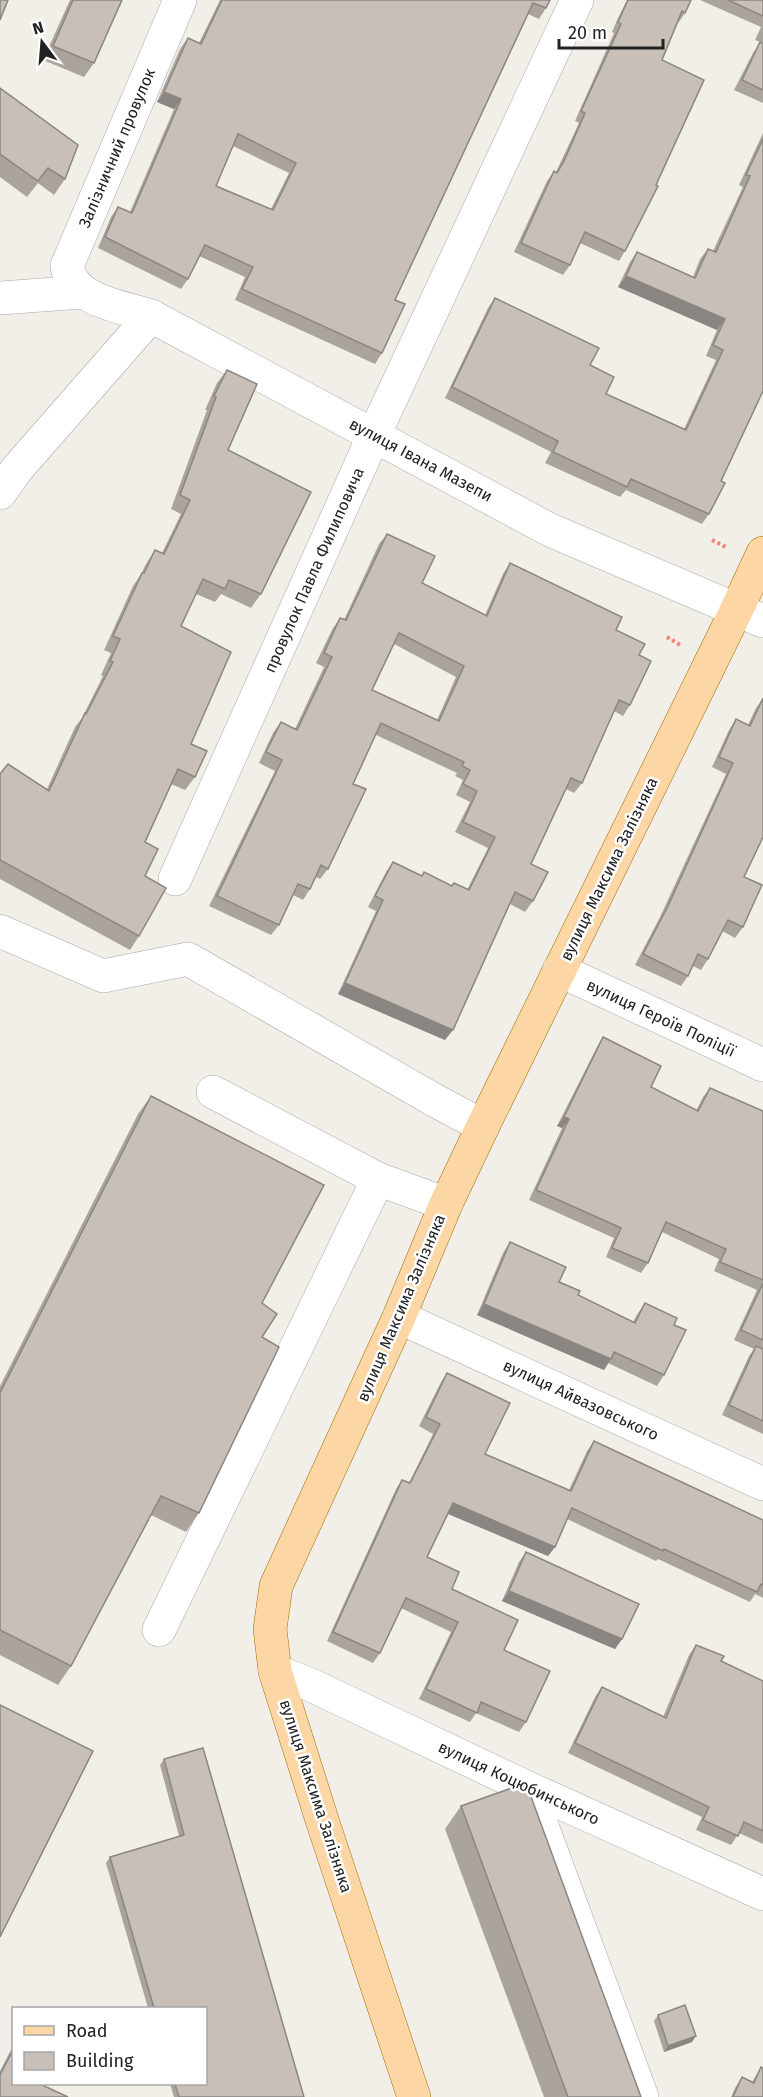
<svg xmlns="http://www.w3.org/2000/svg" width="763" height="2097" viewBox="0 0 763 2097" font-family="'Fira Sans',sans-serif">
<style>
.lines{fill:none;stroke-linecap:round;stroke-linejoin:round}
.minor-casing{stroke:#a9a9a9;stroke-width:34}
.major-casing{stroke:#a06b00;stroke-width:34}
.path{stroke:#fa8072;stroke-width:4;stroke-dasharray:3 3;stroke-linecap:butt}
.minor{stroke:#fff;stroke-width:33}
.major{stroke:#fcd6a4;stroke-width:33}
.wall{fill:#aba49e;fill-rule:evenodd}
.shaded-wall{fill:#8b8681}
.building{fill:#c7bfb8;stroke:#8b8681;stroke-width:1.5;fill-rule:evenodd}
.labels{text-anchor:middle;dominant-baseline:central;stroke-width:5;stroke-linejoin:round;paint-order:stroke}
.street-label{font-size:16px;fill:#222;stroke:#fff}
</style>
<rect width="100%" height="100%" fill="#f2efe9"/>
<g class="lines">
<g class="minor-casing">
<g id="minor">
<path d="M180,0l-113,266c5,35 56,41 84,50l399,214 213,91"/>
<path d="M0,298l83,-6"/>
<path d="M0,493l17,-24 134,-153"/>
<path d="M175,879l199,-444 203,-435"/>
<path d="M0,931l103,45 85,-17 248,142 47,25"/>
<path d="M559,970l204,95"/>
<path d="M213,1092l165,87 68,25"/>
<path d="M399,1317l364,167"/>
<path d="M159,1630l219,-451"/>
<path d="M275,1671l36,14 217,103 235,106"/>
<path d="M528,1788l114,309"/>
</g>
</g>
<g class="major-casing">
<path id="major" d="M414,2097l-91,-274 -48,-152 -5,-42 6,-43 123,-269 47,-113 37,-78 254,-517 26,-56"/>
</g>
<g class="path">
<path d="M712,540l16,8"/>
<path d="M667,637l15,9"/>
</g>
<use href="#minor" class="minor"/>
<use href="#major" class="major"/>
</g>
<g class="wall">
<path d="M70,0h52l-28,63 -10,14 -41,-17z"/>
<path d="M220,0h330l-4,8 -7,11 -11,-5 -133,286 -13,53 -7,11 -140,-64 10,-23 -46,-21 -11,23 -7,10 -83,-41 13,-31 7,-10 12,5 44,-103 -17,-7 23,-53 8,-11 11,5zM233,146l56,27 -18,36 -55,-23z"/>
<path d="M627,0h64l-6,13 -6,9h-1l-16,38 -37,191 -6,10 -39,-18 -10,22 -7,10 -49,-23 33,-71 7,-10 2,1 1,-2 22,-47 -4,-2 39,-88 -2,-1 6,-14z"/>
<path d="M700,0h63v43l-8,-3 6,-13z"/>
<path d="M760,42l3,2v59l-29,-13 19,-37z"/>
<path d="M0,88l65,91 -11,16 -16,-12 -11,14 -27,-20z"/>
<path d="M763,133v258l-42,90 -12,33 -7,10 -76,-34 -6,7 -75,-34 6,-11 -106,-54 43,-90 7,-10 95,67 16,29 78,35 32,-69 -10,-4 11,-26 -99,-43 12,-25 7,-10 56,25 7,-18 8,-10 5,2 30,-64 -4,-2z"/>
<path d="M227,370l1,80 33,144 -10,14 -30,-14 -6,8 -19,-8 -15,32 10,118 4,33 -10,13 -14,-6 -26,58v34l-6,60 -9,14 -130,-71v-105l47,15 28,-62 7,-9 21,-42 -2,-1 10,-22 -7,-3 29,-64 7,-10 6,-12 9,-14 7,3 19,-39 -10,-5 36,-99h-2l12,-27z"/>
<path d="M387,534l35,49 63,32 18,-41 7,-11 106,67 23,25 -9,50 -7,11 -9,-5 -32,72 -8,10 -8,-4 -35,75 2,37 -8,11 -15,-8 -65,136 -107,-46 38,-83 -8,-4 18,-35 7,-10 28,14 3,-4 28,14 2,-3 13,7 21,-42 -33,-16 15,-30 -14,-7 7,-15 -8,-4 2,-3 -81,-38 -23,49 -25,85 -8,10 -4,-2 -6,12 -7,11 -10,-5 -14,30 -8,10 -62,-29 66,-135 -16,-8 14,-30 8,-11 14,7 29,-62 -8,-4 17,-35 7,-10 4,2 35,-76zM394,644l62,33 -19,43 -65,-30z"/>
<path d="M763,698l-19,179 -1,50 -8,11 -13,-7 -14,28 -7,11 -8,-4 -5,10 -7,10 -46,-21 25,-48 66,-143 -14,-7 17,-37 7,-11 12,6 8,-17z"/>
<path d="M603,1037l48,50 45,24 7,-14 7,-9 53,23v323l-41,-19 27,-59 5,-7 -20,-9 23,-50 -43,-19 5,-12 -57,-27 -14,31 -7,10 -35,-16 8,-19 -85,-38 33,-72 -5,-2 40,-79z"/>
<path d="M151,1096l111,207v34l-63,176 -13,19 -35,-17 -80,151 -13,19 -58,-30v-269l138,-272z"/>
<path d="M510,1242l49,40 19,13 55,27 5,-9 7,-10 29,22 -10,50 -7,11 -49,-23 -4,7 -127,-55 26,-62z"/>
<path d="M447,1373l38,81 84,36 18,-39 7,-10 169,79v78l-8,-4 -5,8 -92,-43 -2,2 -89,-42 -12,28 -7,9 -100,-42 -21,43 25,32 52,61 22,72 -7,10 -43,-19 -6,9 -51,-23 32,-67 -50,-24 -21,45 -7,10 -46,-22 69,-152 6,-9 7,3 24,-49 -14,-8 22,-44z"/>
<path d="M526,1552l96,87 -7,10 -113,-48 17,-39z"/>
<path d="M696,1645l25,16 42,20v163l-24,-11 -8,12 -35,-15 6,-13 -134,-64 27,-56 7,-10 61,30 26,-62z"/>
<path d="M164,1759l140,338h-130l-4,-13h36v-76h-58l-42,-145 4,-6 69,-21 -19,-71z"/>
<path d="M461,1806l180,291h-97l-99,-268z"/>
<path d="M658,2015l34,27 -28,10 -10,-31z"/>
<path d="M14,2044v40l-14,13v-26z"/>
<path d="M761,2067l2,30h-32l4,-9 7,-11 10,5z"/>
</g>
<g class="shaded-wall">
<path d="M164,92l17,7 -7,10 -17,-7z"/>
<path d="M626,276l99,43 -8,11 -99,-43z"/>
<path d="M345,983l108,47 -8,10 -107,-46z"/>
<path d="M564,1117l5,2 -7,9 -5,-2z"/>
<path d="M484,1304l127,55 -7,11 -127,-55z"/>
<path d="M453,1503l102,44 -7,9 -102,-43z"/>
<path d="M509,1591l113,48 -7,10 -113,-48z"/>
<path d="M696,2036l-4,6 -28,10 4,-6z"/>
</g>
<g class="building">
<path d="M0,0h8l-8,20z"/>
<path d="M73,0h49l-28,63 -41,-17z"/>
<path d="M222,0h328l-4,8 -13,-5 -138,297 10,4 -23,49 -140,-64 11,-22 -48,-22 -17,34 -83,-42 13,-30 14,6 49,-114 -17,-7 24,-54 13,6zM238,134l58,29 -23,47 -57,-24z"/>
<path d="M628,0h63l-6,13 -3,-2 -20,49 42,20 -48,105 2,1 -33,65 -40,-19 -15,33 -49,-22 33,-72 3,2 7,-12 21,-48 -4,-2 40,-87 -3,-2z"/>
<path d="M728,0h35v16z"/>
<path d="M760,42l3,2v46l-21,-10z"/>
<path d="M0,88l78,57 -13,34 -17,-11 -10,13 -38,-27z"/>
<path d="M763,139v252l-42,90 4,2 -16,31 -78,-35 -4,8 -74,-35 5,-11 -106,-54 43,-89 104,50 -9,17 24,12 -8,17 80,36 37,-80 -10,-5 12,-26 -99,-43 11,-24 58,26 13,-29 8,3 34,-76 -4,-1z"/>
<path d="M227,370l30,14 -29,66 83,42 -50,102 -32,-14 -4,9 -22,-10 -22,47 50,26 -40,92 16,7 -12,26 -17,-8 -33,73 13,7 -13,27 21,12 -27,48 -139,-76v-86l8,-10 41,27 36,-78 1,1 27,-52 -3,-1 10,-22 -7,-3 29,-63h2l11,-23 9,4 26,-54 -10,-5 36,-98 -2,-1z"/>
<path d="M387,534l48,22 -13,27 65,33 23,-53 112,54 -6,13 29,14 -6,11 12,6 -21,44 -11,-5 -37,83 -11,-5 -40,86 17,8 -15,29 -18,-9 -62,138 -108,-47 38,-83 -8,-4 18,-34 29,14 2,-4 28,14 2,-3 15,7 26,-53 -32,-15 14,-31 -14,-7 7,-14 -8,-4 2,-4 -83,-39 -28,61 13,5 -38,80 -7,-4 -11,24 -12,-5 -19,41 -62,-29 65,-136 -16,-8 15,-30 16,8 35,-73 -8,-4 16,-35 6,2zM399,633l65,33 -25,55 -67,-31z"/>
<path d="M763,698v139l-19,40 18,8 -19,42 -15,-7 -20,39 -10,-5 -10,22 -45,-22 25,-48 65,-143 -14,-6 17,-38 14,7z"/>
<path d="M603,1037l58,29 -10,21 47,24 12,-23 53,23v169l-43,-18 6,-13 -60,-27 -18,41 -36,-15 9,-20 -85,-38 33,-71 -5,-2z"/>
<path d="M151,1096l173,89 -62,118 15,11 -15,23 17,10 -80,166 -38,-17 -90,170 -71,-36v-237z"/>
<path d="M510,1242l56,25 -7,15 21,9 -2,4 57,28 10,-20 32,15 -3,7 12,5 -22,45 -50,-23 -3,7 -127,-55z"/>
<path d="M763,1283v57l-22,-10z"/>
<path d="M756,1346l7,3v72l-34,-16z"/>
<path d="M447,1373l63,30 -25,51 86,37 23,-50 169,79v65l-2,-1 -4,8 -93,-43 -1,2 -91,-43 -17,39 -102,-44 -26,54 32,15 -7,17 66,31 -14,30 46,21 -24,51 -45,-20 -4,11 -51,-24 32,-67 -52,-24 -26,55 -47,-21 69,-152 8,3 30,-59 -14,-7z"/>
<path d="M526,1552l113,52 -17,35 -113,-48z"/>
<path d="M696,1645l28,11 -3,5 42,20v150l-19,-9 -6,14 -35,-16 6,-13 -134,-64 27,-56 64,31z"/>
<path d="M0,1705l93,46 -93,186z"/>
<path d="M203,1748l101,349h-125l-4,-13h31v-76h-52l-44,-151 74,-22 -20,-76z"/>
<path d="M526,1783l115,314h-73l-107,-291z"/>
<path d="M685,2005l11,31 -28,10 -10,-31z"/>
<path d="M14,2048v36h26l28,13h-68v-22z"/>
<path d="M761,2067l2,1v29h-30l9,-20 12,6z"/>
</g>
<g class="labels">
<g class="street-label">
<text transform="translate(117 148) rotate(-67)">Залізничний провулок</text>
<text transform="translate(421 460) rotate(28)">вулиця Івана Мазепи</text>
<text transform="translate(314 570) rotate(-66)">провулок Павла Филиповича</text>
<text transform="translate(609 869) rotate(-64)">вулиця Максима Залізняка</text>
<text transform="translate(661 1018) rotate(25)">вулиця Героїв Поліції</text>
<text transform="translate(401 1308) rotate(-67)">вулиця Максима Залізняка</text>
<text transform="translate(581 1400) rotate(25)">вулиця Айвазовського</text>
<text transform="translate(519 1783) rotate(25)">вулиця Коцюбинського</text>
<text transform="translate(316 1796) rotate(72)">вулиця Максима Залізняка</text>
</g>
</g>
<rect x="12" y="2007" width="195" height="78" fill="#ffffff" stroke="#a7a7a7" stroke-width="1.5"/>
<rect x="24" y="2026" width="30" height="9" fill="#fcd6a4" stroke="#a7a7a7" stroke-width="1.5"/>
<text x="66" y="2037" font-size="18" fill="#222222">Road</text>
<rect x="24" y="2052" width="30" height="18" fill="#c7bfb8" stroke="#a7a7a7" stroke-width="1.5"/>
<text x="66" y="2067" font-size="18" fill="#222222">Building</text>
<g transform="translate(42 42) rotate(344)" stroke="#ffffff" stroke-width="4.5" paint-order="stroke">
<path d="M0-4.5L10 22L0 15L-10 22Z" fill="#222222"/>
<text y="-9" font-size="16" font-weight="bold" text-anchor="middle" fill="#222222">N</text>
</g>
<path d="M559 39v9h104v-9" fill="none" stroke="#222222" stroke-width="3"/>
<text x="568" y="39" font-size="18" fill="#222222" stroke="#ffffff" stroke-width="4.5" paint-order="stroke">20 m</text>
</svg>
